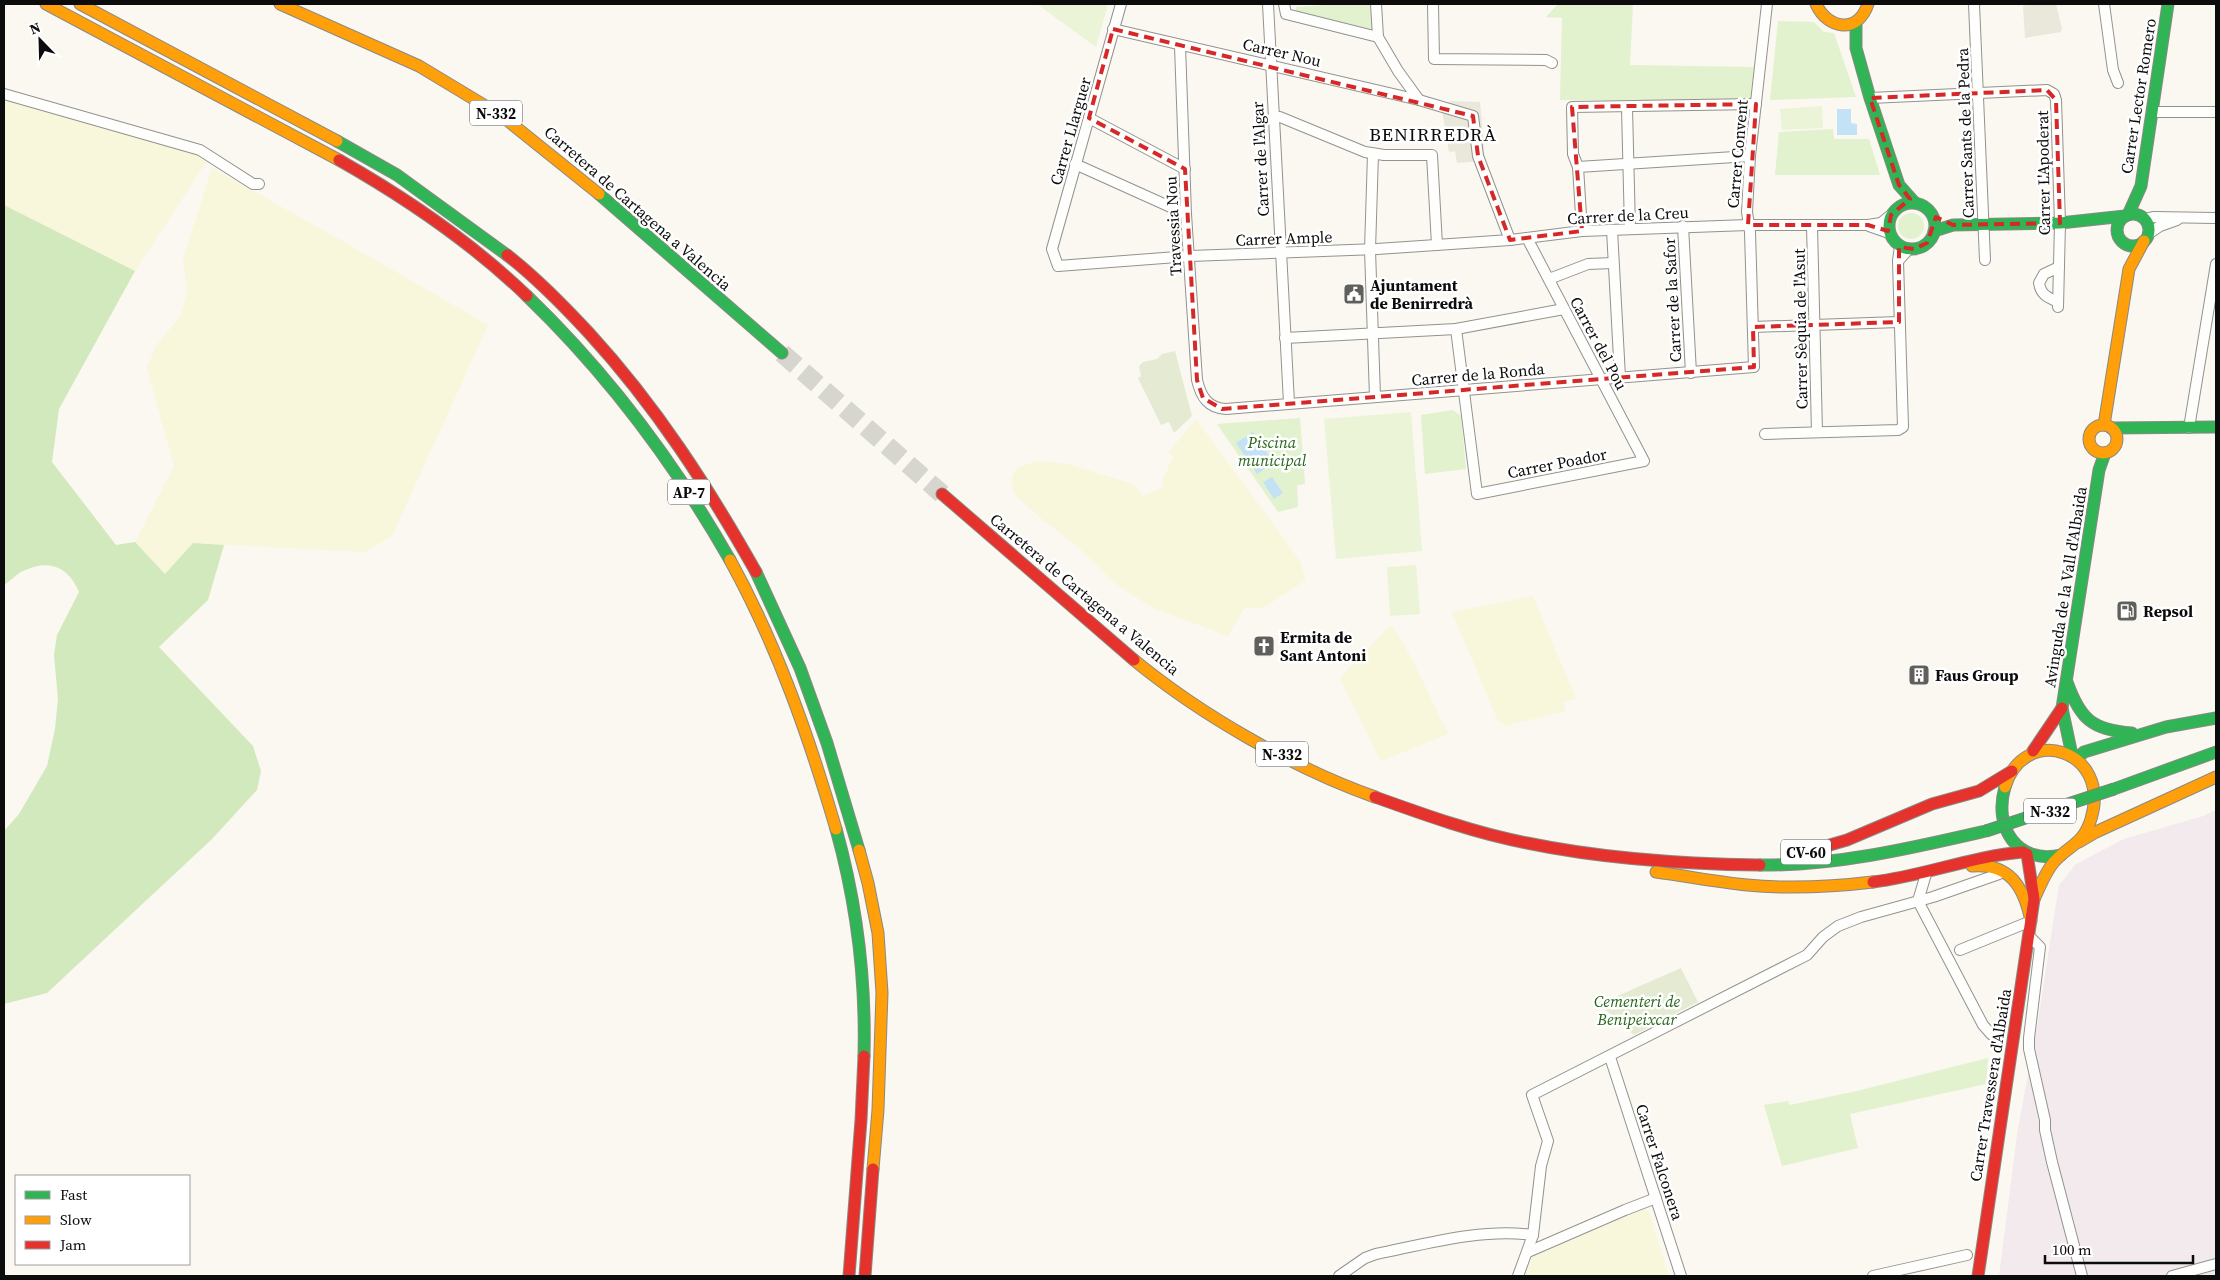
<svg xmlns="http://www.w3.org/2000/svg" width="2220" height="1280" viewBox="0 0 2220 1280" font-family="'Source Serif 4',serif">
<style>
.industrial{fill:#f2eaed}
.farmland{fill:#f8f6db}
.green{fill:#e2f1ce}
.forest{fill:#d1e9bc}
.cemetery{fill:#e5ebd3}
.pitch{fill:#ecf4d8}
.plaza{fill:#eae7db}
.water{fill:#c4e2f6}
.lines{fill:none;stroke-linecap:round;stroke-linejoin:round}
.highway-tunnel{stroke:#d6d5ce;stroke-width:19;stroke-dasharray:19 9;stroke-linecap:butt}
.street-casing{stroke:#93928f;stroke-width:12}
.fast-casing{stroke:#8a8985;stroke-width:13}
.slow-casing{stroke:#8a8985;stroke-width:13}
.jam-casing{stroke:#8a8985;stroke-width:13}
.street{stroke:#fefefd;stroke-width:10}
.fast{stroke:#30b455;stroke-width:11}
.slow{stroke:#ff9f0a;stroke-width:11}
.jam{stroke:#e5322d;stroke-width:11}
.fast-bridge-casing{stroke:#80807c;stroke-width:13;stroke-linecap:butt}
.fast-bridge{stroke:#30b455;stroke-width:11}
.marked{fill:none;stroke:#d62828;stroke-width:4;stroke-dasharray:10 6;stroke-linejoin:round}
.labels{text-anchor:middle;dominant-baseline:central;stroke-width:5;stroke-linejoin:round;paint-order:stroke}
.shield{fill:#fff;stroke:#555;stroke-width:1}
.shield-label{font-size:15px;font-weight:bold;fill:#0c0c0c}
.street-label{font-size:16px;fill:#0c0c0c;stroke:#fff}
.poi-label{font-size:16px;font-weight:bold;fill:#0c0c0c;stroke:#fff;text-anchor:start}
.park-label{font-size:16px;font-style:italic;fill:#27661a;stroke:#fff}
.quarter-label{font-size:19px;letter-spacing:1px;fill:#0c0c0c;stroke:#fff}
</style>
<rect width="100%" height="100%" fill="#faf8f0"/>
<path class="industrial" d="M2216,810v466h-217l19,-148 19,-101 22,-142 17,-21 48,-25 79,-23z"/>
<g class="farmland">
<path d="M4,98l206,58 -75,115 -131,-66z"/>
<path d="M212,168l127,71 149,86 -96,211 -27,16 -172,-9 -27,32 -31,-33 39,-76 -27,-98 9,-22 25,-31 6,-23 -4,-32z"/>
<path d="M1196,419l104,142 6,19 -43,28h-15l-5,2 -15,26 -73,-27 -21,-13 -18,-12 -38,-37 -35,-27 -27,-24 -5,-13 4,-13 4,-3 14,-5 11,-1 27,4 58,18 9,5 4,8 22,-9 -2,-5 11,-25 -5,-4z"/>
<path d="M1533,596l43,103 -13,3 3,9 -62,15 -2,-5 -3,2 -47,-111z"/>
<path d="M1389,627h4l19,32 36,75 -67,27 -41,-83z"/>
<path d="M1643,1209l6,2 20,65h-146l12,-20z"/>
</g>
<g class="green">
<path d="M1340,4h30l2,25 -76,-17v-5z"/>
<path d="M1558,4h75l-3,61 124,2 -4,33h-190l2,-82 -16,-1z"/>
<path d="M1778,21l36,1 10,10 10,1 22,64 -86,3z"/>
<path d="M1833,129l1,10h35l11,36h-105l4,-43z"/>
<circle cx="1911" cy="226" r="13"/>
<path d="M1453,410l8,6 5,53 -41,5 -4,-59z"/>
<path d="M1300,418l5,66 -8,1 1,22 -20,5 -61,-88z"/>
<path d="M1988,1058l-2,26 -136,30 8,34 -76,18 -18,-61 24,-4 2,4 67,-14z"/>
</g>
<path class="forest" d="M4,205l131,66 -76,138 -7,53 64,83 19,-3 30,32 28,-31 31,2 -16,55 -49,47 94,99 8,25 -4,19 -45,49 -165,154 -43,11v-173l15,-17 28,-48 8,-37 3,-30 -4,-44 3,-20 22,-43c-11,-26 -30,-33 -56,-21 -7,3 -12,10 -19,14z"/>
<g class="cemetery">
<path d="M1175,351l17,65 -18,17 -5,-11 -8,3 -23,-47 3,-2 -2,-10 4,-4 14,-3 5,-5z"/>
<path d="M1681,968l17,34 -64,33 -35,-31z"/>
</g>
<g class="pitch">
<path d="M1037,4h71l-12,43z"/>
<path d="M1822,106l1,22 -41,2 -2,-21z"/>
<path d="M1411,412l11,139 -86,8 -12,-140z"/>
<path d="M1416,565l4,49 -30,2 -3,-49z"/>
</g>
<g class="plaza">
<path d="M2031,4h25l6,25 -1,3 -36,6 -2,-32z"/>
<path d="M1450,101l30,1 5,59 -28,2 -2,-12 -6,1 -7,-41z"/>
</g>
<g class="water">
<path d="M1837,109h14v14l6,1v11h-20z"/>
<path d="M1253,432l21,31 -17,11 -21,-31z"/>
<path d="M1272,477l11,16 -9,6 -11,-17z"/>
</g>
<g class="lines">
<path class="highway-tunnel" d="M782,353l160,141"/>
<g class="street-casing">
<g id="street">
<path d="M1121,4l-69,245 6,17 132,-10 187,-7 133,-9 72,-9 166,-6h120l13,-2 10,-8"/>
<path d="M1268,4l21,399"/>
<path d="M1284,4l2,10 92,23 -2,-33"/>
<path d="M1433,4l1,55 112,1 6,3"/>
<path d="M1974,4l11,256"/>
<path d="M2104,4l9,66 5,13"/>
<path d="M1113,29l306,71 54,16 5,40 32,84"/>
<path d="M1378,37l20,34 21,29"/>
<path d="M1180,46l6,168 11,166c4,17 11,28 29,29l528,-42 -4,-135 -3,-20 3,-56 17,-152"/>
<path d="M4,94l196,56 53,34h6"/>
<path d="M1870,98l177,-8 7,4 2,6 4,123 -2,84"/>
<path d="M1627,108l3,121"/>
<path d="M2152,112h64"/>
<path d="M1273,117h7l85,35 19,3h48l5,90"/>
<path d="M1089,118l96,51"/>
<path d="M1373,154l-3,96 5,147"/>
<path d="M1075,164l111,50"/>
<path d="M1578,167l172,-11"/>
<path d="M2145,219l8,-2 63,1"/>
<path d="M1683,226l8,147"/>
<path d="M1812,226l5,206"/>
<path d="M1869,226l20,7"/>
<path d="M1612,230l8,147"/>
<path d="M1582,231l-4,-64 -5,-13 -1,-47 184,-3"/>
<path d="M2148,234l12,-8 17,-6"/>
<path d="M1898,261l11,-12"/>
<path d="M1549,279l39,-15 25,-1"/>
<path d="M2058,302c-11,-5 -17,-7 -19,-19l5,-9 15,-7"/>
<path d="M1753,327l146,-5"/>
<path d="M1456,329l21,165 167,-33 -117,-223"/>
<path d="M1285,338l171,-9 108,-20"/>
<path d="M2189,428l27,-164"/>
<path d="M1765,434l133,-4 5,-3 -5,-166 2,-15"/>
<path d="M1918,901l65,124 8,9 7,5"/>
<path d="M1918,901l8,-27"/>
<path d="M2029,936l11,11 -11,91v11l16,71v10l7,32 30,114"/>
<path d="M1960,950l71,-29"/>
<path d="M1610,1057l71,219"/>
<path d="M1528,1252l97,-42 31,-12"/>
<path d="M1339,1276l26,-18 11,-4c50,-10 105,-26 157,-19"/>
<path d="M1518,1276l15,-41 8,-69 7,-25 -16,-46 275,-140 16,-18 15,-11 23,-9 72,-20 66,-23"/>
<path d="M1873,1276l94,-21"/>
<path d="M2172,1276l44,-12"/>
</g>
</g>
<g class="fast-casing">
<g id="fast">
<path d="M1856,22v26l14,50 29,87 16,18"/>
<path d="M337,141l60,34 110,80"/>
<path d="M599,194l183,159"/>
<circle cx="1912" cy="226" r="23"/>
<circle cx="2133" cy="230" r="16"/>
<path d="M2128,215l13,-29 27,-182"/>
<path d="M1934,231l19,-6 107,-2 65,-7"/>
<path d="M527,296c81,78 147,166 203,264"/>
<path d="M2111,428l105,-1"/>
<path d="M756,572l44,96 27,75 32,107"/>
<path d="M2067,682c13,37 25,48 65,51"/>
<path d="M2072,755l-10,-47 37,-238 6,-17"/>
<path d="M2077,758l7,-6 82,-25 50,-9"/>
<path d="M2005,787c-12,40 12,78 56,68"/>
<path d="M2114,789l102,-37"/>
<path d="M836,829c21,75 30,150 28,227"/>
<path d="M1760,865c76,1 152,-17 226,-34"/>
</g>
</g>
<g class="slow-casing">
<g id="slow">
<path d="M46,4l293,156"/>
<path d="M80,4l257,137"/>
<path d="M280,4l139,62 83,50 97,78"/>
<path d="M1816,4c12,26 42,30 52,0"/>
<path d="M2104,425l25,-156 15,-28"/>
<circle cx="2103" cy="439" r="14"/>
<path d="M730,560c47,85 79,177 106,269"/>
<path d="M1134,660c67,55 159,108 241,137"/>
<path d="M2005,787c19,-64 107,-38 86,32 -8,26 -22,26 -37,43 -9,10 -14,25 -20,37"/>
<path d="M2079,842l17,-10 120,-55"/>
<path d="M859,850l9,33 10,50 4,60 -4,117 -5,59"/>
<path d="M1972,866c38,-3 52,21 59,55"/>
<path d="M1656,872c30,4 61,10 91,13 42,4 84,2 126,-3"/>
</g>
</g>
<g class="jam-casing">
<g id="jam">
<path d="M339,160c67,38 132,82 188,136"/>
<path d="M507,255c30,23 56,50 82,78 67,73 119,154 167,239"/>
<path d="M942,494l192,166"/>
<path d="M2033,751l29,-43"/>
<path d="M1375,797c50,18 100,36 152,46 77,16 154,21 233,22"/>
<path d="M1802,853l45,-13 85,-36 47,-13 33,-20"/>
<path d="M1873,882c51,-6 99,-26 150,-30"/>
<path d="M849,1276l12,-156 3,-64"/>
<path d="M865,1276l8,-107"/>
<path d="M1978,1276l56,-377 -7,-45"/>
</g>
</g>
<use href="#street" class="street"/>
<use href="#fast" class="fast"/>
<use href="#slow" class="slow"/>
<use href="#jam" class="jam"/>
<g class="fast-bridge-casing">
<path id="fast-bridge" d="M1986,831l128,-42"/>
</g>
<use href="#fast-bridge" class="fast-bridge"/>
</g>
<path class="marked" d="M1113,29l360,87 5,40 32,84 72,-9 -10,-124 184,-3 -8,121h120l20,6 3,-16 19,-16 -11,-14 -29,-87 177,-8 9,10 4,123 -107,2 -17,-8 -9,26 -13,6 -15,-2v75l-146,5 1,40 -532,42 -19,-11 -6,-18 -12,-211 -96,-51z"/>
<defs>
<g id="civic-square" transform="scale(1.125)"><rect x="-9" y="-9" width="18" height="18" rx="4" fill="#5f5f5c" stroke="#fff"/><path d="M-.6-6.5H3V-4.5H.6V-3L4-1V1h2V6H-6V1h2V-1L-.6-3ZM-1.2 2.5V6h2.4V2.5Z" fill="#fff"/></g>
<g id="fuel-square" transform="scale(1.125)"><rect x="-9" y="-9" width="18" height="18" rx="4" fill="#5f5f5c" stroke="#fff"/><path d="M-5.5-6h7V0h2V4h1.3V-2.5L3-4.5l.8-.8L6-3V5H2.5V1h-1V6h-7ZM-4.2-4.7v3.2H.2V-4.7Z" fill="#fff"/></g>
<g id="church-square" transform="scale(1.125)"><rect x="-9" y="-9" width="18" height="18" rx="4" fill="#5f5f5c" stroke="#fff"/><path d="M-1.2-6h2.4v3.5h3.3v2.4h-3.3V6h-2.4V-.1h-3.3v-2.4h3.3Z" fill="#fff"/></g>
<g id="building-square" transform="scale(1.125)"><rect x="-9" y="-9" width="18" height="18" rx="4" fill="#5f5f5c" stroke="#fff"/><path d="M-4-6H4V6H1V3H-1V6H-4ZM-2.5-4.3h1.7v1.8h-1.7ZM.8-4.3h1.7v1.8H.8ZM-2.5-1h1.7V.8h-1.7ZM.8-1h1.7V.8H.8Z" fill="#fff"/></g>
</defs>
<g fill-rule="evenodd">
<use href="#civic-square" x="1354" y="294"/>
<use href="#fuel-square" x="2127" y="611"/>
<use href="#church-square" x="1264" y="646"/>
<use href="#building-square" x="1919" y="675"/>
</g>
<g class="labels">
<g class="shield">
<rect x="470" y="100.5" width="52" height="25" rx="4"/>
<rect x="668" y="479.5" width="42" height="25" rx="4"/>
<rect x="1256" y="741.5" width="52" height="25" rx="4"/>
<rect x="2024" y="798.5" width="52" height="25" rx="4"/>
<rect x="1781" y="839.5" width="50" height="25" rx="4"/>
</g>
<g class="shield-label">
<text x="496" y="113">N-332</text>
<text x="689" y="492">AP-7</text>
<text x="1282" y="754">N-332</text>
<text x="2050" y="811">N-332</text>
<text x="1806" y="852">CV-60</text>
</g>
<g class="street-label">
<text transform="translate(1282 52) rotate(13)">Carrer Nou</text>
<text transform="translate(2138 96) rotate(-81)">Carrer Lector Romero</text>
<text transform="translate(1070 131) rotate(-74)">Carrer Llarguer</text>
<text transform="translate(1965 133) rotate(-92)">Carrer Sants de la Pedra</text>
<text transform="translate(1737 154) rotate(-85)">Carrer Convent</text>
<text transform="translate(1260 159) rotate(-93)">Carrer de l'Algar</text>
<text transform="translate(2043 173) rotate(-91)">Carrer L'Apoderat</text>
<text transform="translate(638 208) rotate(41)">Carretera de Cartagena a Valencia</text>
<text transform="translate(1628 215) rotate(-3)">Carrer de la Creu</text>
<text transform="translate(1173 226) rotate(-93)">Travessia Nou</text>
<text transform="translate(1284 238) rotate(-2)">Carrer Ample</text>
<text transform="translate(1672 300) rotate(-93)">Carrer de la Safor</text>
<text transform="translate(1800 329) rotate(-91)">Carrer Sèquia de l'Asut</text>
<text transform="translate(1599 343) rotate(62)">Carrer del Pou</text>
<text transform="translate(1478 374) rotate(-5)">Carrer de la Ronda</text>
<text transform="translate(1557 463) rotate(-11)">Carrer Poador</text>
<text transform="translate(2065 587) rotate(-81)">Avinguda de la Vall d'Albaida</text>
<text transform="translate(1085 594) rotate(40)">Carretera de Cartagena a Valencia</text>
<text transform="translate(1990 1085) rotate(-81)">Carrer Travessera d'Albaida</text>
<text transform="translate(1660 1162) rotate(72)">Carrer Falconera</text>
</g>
<g class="poi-label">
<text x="1370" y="285">Ajuntament<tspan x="1370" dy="18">de Benirredrà</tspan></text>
<text x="2143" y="611">Repsol</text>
<text x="1280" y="637">Ermita de<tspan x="1280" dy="18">Sant Antoni</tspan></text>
<text x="1935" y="675">Faus Group</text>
</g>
<g class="park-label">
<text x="1272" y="442">Piscina<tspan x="1272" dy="18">municipal</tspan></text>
<text x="1637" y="1001">Cementeri de<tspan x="1637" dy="18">Benipeixcar</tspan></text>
</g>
<g class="quarter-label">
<text x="1433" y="134">BENIRREDRÀ</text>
</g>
</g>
<rect width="2220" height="1280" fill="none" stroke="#0c0c0c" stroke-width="10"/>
<rect x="15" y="1175" width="175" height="90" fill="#ffffff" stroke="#9e9e9e"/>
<rect x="25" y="1191" width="25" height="8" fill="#30b455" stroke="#9e9e9e"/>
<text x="60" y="1200" font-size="15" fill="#0c0c0c">Fast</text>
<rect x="25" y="1216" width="25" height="8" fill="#ff9f0a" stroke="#9e9e9e"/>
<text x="60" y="1225" font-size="15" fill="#0c0c0c">Slow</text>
<rect x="25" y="1241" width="25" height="8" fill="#e5322d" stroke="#9e9e9e"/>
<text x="60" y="1250" font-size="15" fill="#0c0c0c">Jam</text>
<g transform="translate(40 40) rotate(337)" stroke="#ffffff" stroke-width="4" paint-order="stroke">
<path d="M0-4L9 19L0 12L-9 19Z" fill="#0c0c0c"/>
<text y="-8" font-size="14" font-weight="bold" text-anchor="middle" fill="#0c0c0c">N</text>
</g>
<path d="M2045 1255v8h148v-8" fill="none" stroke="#0c0c0c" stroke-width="2.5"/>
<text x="2052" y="1255" font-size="15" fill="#0c0c0c" stroke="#ffffff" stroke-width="4" paint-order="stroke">100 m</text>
</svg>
